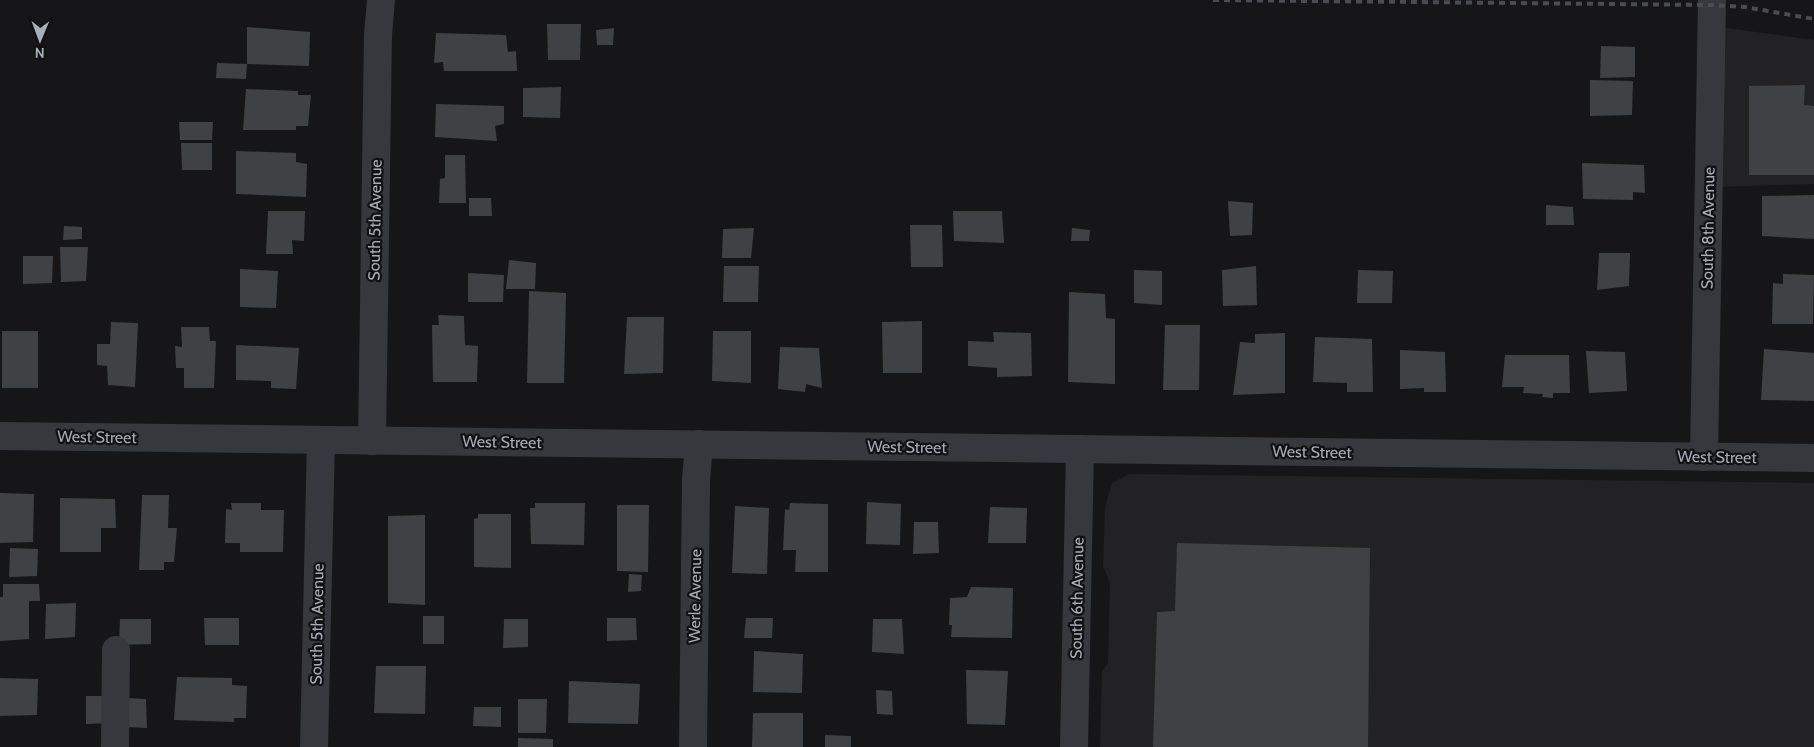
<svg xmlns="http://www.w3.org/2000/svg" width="1814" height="747" viewBox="0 0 1814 747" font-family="Cabin,sans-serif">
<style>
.built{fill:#222225}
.building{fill:#404145}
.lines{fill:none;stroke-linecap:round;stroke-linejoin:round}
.minor{stroke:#37383d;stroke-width:28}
.rail{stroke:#4a4c52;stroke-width:4;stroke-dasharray:6 5;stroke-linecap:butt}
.labels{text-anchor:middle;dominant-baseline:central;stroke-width:4.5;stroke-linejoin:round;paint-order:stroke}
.street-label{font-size:16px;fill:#a8adb8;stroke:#111113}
</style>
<rect width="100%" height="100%" fill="#161618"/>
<g class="built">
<path d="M1712,26l102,14v144l-105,3z"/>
<path d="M1129,474l685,9v264h-714l2,-75 6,-9 2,-80 -7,-17 2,-59 7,-24z"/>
</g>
<g class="building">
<path d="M547,24h34l-1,36h-32z"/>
<path d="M247,27l63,5 -1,34 -62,-2z"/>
<path d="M614,28l-1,17h-16l-1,-15z"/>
<path d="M436,33l70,2 2,17 8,-1 1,20h-73l-1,-9 -9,1z"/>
<path d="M1601,46l34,1v30l-35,1z"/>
<path d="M217,63l30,1 -1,15 -30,-1z"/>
<path d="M1590,80l43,1 -1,34 -42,1z"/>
<path d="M1805,85l-1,20 10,1v69h-65v-89z"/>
<path d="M561,87l-1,31 -37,-1v-29z"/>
<path d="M246,89l52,2v4h13l-3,31h-12v4h-53z"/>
<path d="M436,104l68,2v18l-9,2 2,15 -62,-4z"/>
<path d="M179,122h34l-1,18h-32z"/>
<path d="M181,143h31v27h-30z"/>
<path d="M236,151l60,2v9l11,2 -1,33 -70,-3z"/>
<path d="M445,155h20l1,48h-27l1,-24 5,-1z"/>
<path d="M1582,163l62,2 1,28 -12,-1v8l-50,-1z"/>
<path d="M1814,195v44l-52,-3v-40z"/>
<path d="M469,198h22l1,18h-23z"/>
<path d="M1228,201l25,2 -1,32 -22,1z"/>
<path d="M1546,205l27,2 1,18h-28z"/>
<path d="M268,211h37l-1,30 -12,-1 1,14h-27z"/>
<path d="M953,211h49l2,32 -50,-2z"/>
<path d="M910,225h32l1,42h-32z"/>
<path d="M64,226l18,1v12l-19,1z"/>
<path d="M754,228l-3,30h-29l1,-29z"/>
<path d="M1072,228l18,2 -1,11h-18z"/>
<path d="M60,247h28l-2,34 -25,1z"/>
<path d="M1599,253h31l-1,33 -32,4z"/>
<path d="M23,256h30l-1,27 -29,1z"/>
<path d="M509,260l27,3 -1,26h-29z"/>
<path d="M724,266h35l-1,36h-35z"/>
<path d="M1256,266l1,39 -34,1 -1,-36z"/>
<path d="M240,269l38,2 -2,37 -36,-1z"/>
<path d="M1134,270l28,1v34l-28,-2z"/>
<path d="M1358,270l35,1 -1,32h-35z"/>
<path d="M468,273l36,2 -1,27h-35z"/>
<path d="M1783,274l31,1 -1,49h-41l1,-41 10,1z"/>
<path d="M529,291l37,2 -2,90h-37z"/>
<path d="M1069,292l36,2 1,24 9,1v65l-47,-2z"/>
<path d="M438,315l26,1 1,29 13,1 -1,36h-44l-1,-57h7z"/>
<path d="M627,317h37l-1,56 -39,1z"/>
<path d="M922,321v52h-39l-1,-51z"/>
<path d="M111,322l27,1 -3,64 -27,-2 -1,-19 -10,-1v-21h13z"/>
<path d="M1165,325h35l-1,65h-36z"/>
<path d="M181,327h28l1,14h6l-2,47h-30v-20h-8l-1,-22 7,1z"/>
<rect x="2" y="331" width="36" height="57"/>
<path d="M713,331h38v52l-39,-2z"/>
<path d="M993,332l38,1 1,43 -35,1v-9l-29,-2v-25l26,1z"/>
<path d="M1285,333v60l-52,2 7,-53 15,1v-9z"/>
<path d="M1315,337l57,2 1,53h-26v-9l-34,-1z"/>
<path d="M236,345l63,3 -3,41 -25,-1v-7l-35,-1z"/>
<path d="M780,347l39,1 3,40 -16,-4 -1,8 -27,-3z"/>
<path d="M1764,349l50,4v48l-53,-1z"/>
<path d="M1400,350l45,2 1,40h-22v-4l-24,1z"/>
<path d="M1586,351l39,1 2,39 -38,2z"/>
<path d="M1505,355h64l1,38h-17v5l-11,-1 1,-3 -20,-1 1,-6h-22z"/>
<path d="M0,493l34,1 -1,48 -33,1z"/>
<path d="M142,495h27l-1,33h9l-3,34h-10v8h-25z"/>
<path d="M60,498l55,1 1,29h-15v24h-41z"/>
<path d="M867,502l34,2 -1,41 -34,-1z"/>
<path d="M231,503h30v7h23l-1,42h-43v-9h-15l1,-34 6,1z"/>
<path d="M535,503h50l-1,42 -53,-1 -1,-36h5z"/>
<path d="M790,503l38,1v68h-33l1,-22h-13l2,-41 4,1z"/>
<path d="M617,505h32l-1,67 -31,-1z"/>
<path d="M735,506l34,2 -2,66 -35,-1z"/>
<path d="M990,507l37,1 -1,35h-38z"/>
<path d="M478,514h33v54l-37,-1v-48l4,-1z"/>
<path d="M425,515v90l-37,-2v-87z"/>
<path d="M914,522h24l1,31 -26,1z"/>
<path d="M1177,543l193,5 -2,199h-215l4,-135 18,-1z"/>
<path d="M10,548l28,1 -1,27 -28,1z"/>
<path d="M629,574l13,1 -1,16 -13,1z"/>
<path d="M3,584h36l1,17h-11v38l-29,2v-44h3z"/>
<path d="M971,587l42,1 -1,50 -61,-1 1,-12h-3l1,-27 17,-1z"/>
<path d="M76,603l-1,34 -30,2 1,-35z"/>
<rect x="423" y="616" width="21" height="28"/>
<path d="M204,618h35v27h-34z"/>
<path d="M607,618h29l1,22 -30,1z"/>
<path d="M746,618h27l-1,20h-28z"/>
<path d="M120,619h31v25l-32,1z"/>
<path d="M504,619h24v28l-25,1z"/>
<path d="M873,619h29l2,35 -32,-2z"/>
<path d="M754,651l49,3 -1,39 -49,-1z"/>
<path d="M376,666h50l-1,48 -51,-1z"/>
<path d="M966,670l42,1 -3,54 -38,-1z"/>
<path d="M177,677l55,1v7l15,1 -1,32h-12v4l-60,-2z"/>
<path d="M0,678l38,1 -1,36 -37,1z"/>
<path d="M569,681l71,3 -2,40 -70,-1z"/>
<path d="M876,690l16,1 1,24 -16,-1z"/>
<path d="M86,696h22l1,27 -23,1z"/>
<path d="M126,698l20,1 1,29 -21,-1z"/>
<path d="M518,699h29l-1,34h-28z"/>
<path d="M474,707h27v20l-28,-1z"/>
<path d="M753,713h50v34h-51z"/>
<path d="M825,735l26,1v11h-26z"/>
<path d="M518,738l35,1v8h-35z"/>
</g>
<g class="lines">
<g class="minor">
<path d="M0,436l1814,22"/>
<path d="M372,441l6,-406 3,-35"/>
<path d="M1704,457l8,-457"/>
<path d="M115,747l1,-97"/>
<path d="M314,747l7,-307"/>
<path d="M693,747l3,-267 3,-36"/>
<path d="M1074,747l6,-298"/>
</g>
<path class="rail" d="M1213,0l499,5 33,2 69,12"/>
</g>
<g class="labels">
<g class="street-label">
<text transform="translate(375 220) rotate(-89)">South 5th Avenue</text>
<text transform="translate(1708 228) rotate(-89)">South 8th Avenue</text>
<text transform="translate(97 437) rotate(1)">West Street</text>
<text transform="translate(502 442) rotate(1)">West Street</text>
<text transform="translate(907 447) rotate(1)">West Street</text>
<text transform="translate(1312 452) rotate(1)">West Street</text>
<text transform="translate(1717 457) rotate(1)">West Street</text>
<text transform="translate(695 596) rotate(-89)">Werle Avenue</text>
<text transform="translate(1077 598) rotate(-89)">South 6th Avenue</text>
<text transform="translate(317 624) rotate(-89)">South 5th Avenue</text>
</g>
</g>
<g transform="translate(40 40) rotate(181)" stroke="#111113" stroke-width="4" paint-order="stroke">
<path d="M0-4L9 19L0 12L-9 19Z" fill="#a8adb8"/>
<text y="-8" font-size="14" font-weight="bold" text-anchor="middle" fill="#a8adb8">N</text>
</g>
</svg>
